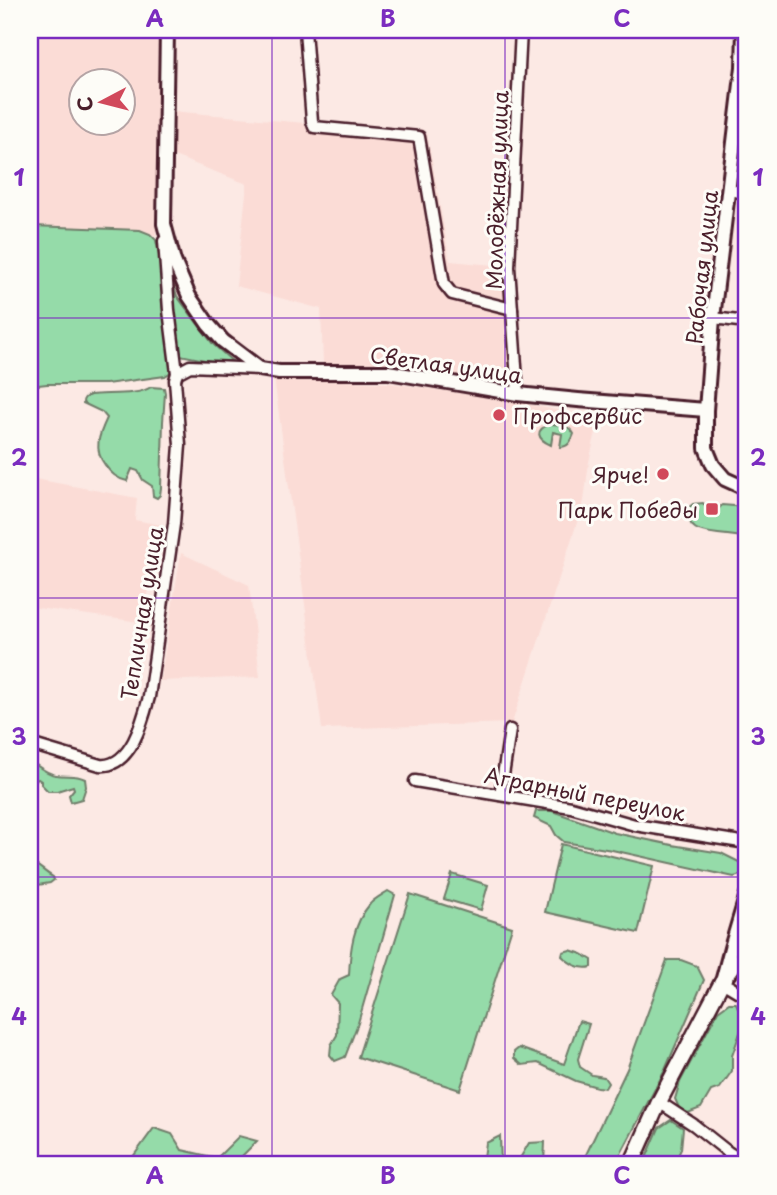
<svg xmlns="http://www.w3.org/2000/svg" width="777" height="1195" viewBox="0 0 777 1195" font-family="'Playpen Sans',sans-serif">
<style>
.built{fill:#fbdcd6;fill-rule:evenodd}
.green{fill:#95dba9;stroke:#707d6a;stroke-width:2}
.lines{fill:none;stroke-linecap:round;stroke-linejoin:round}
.minor-casing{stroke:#4a1f2b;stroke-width:15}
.tertiary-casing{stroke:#4a1f2b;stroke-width:18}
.secondary-casing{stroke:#4a1f2b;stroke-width:19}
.minor{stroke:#fdfcf7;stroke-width:10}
.tertiary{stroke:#fdfcf7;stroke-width:12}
.secondary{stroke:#fdfcf7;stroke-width:14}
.grid{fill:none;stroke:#7b2cbf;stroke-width:2;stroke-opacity:0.55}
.poi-dot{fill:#d1495b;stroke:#fdfcf7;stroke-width:2.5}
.labels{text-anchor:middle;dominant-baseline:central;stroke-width:6;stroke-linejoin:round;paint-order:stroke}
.street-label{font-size:21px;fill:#4a1f2b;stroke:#fdfcf7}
.poi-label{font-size:21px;fill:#4a1f2b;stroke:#fdfcf7;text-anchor:end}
.neatline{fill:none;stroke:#7b2cbf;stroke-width:2.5}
.grid-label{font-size:23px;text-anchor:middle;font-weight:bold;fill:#7b2cbf}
</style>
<rect width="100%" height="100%" fill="#fce9e4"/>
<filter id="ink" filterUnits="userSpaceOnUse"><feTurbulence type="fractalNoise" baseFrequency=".0143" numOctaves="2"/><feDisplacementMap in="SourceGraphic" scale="14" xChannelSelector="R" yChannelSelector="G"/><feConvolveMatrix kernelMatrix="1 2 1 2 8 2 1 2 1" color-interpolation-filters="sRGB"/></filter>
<g filter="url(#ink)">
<g class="built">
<path d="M30,30h128l-2,205 -121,-3 -5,17zM80,80h42v42h-42z"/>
<path d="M171,111l256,23 23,127 54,5 7,121 -126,-22 -62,-2 -2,-54 -85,-23 11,-102 -73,-28z"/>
<path d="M274,378l116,5 113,16 96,20 -10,43 -5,39 -72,222 -190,6z"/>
<path d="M30,478l107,20 -2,22 26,5 -5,40 -16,57 -110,-15z"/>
<path d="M181,553l68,32 11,92 -100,4z"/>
</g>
<g class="green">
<path d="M32,226l108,4 10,4 6,6 5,26 1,39 11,58 -2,9 -6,4 -59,8h-59l-17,2v-152z"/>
<path d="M172,280l5,16 36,48 19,17h-22l-30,-6 -4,-12z"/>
<path d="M151,387l13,1 1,5 -2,29 -2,66 -1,7 -3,3 -4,-2 -1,-10 -9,-6 -5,-9 -6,-2 -5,12c-10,-2 -16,-7 -22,-16 -12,-16 -6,-30 2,-47l-5,-6 -19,-9c0,-5 2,-6 7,-8 17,-2 48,1 61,-8z"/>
<path d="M550,424c10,0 19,1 24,10 -3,8 -6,13 -14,13l2,-13 -9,-2 -2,13c-14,-6 -17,-15 -1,-21z"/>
<path d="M703,503l7,9 4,2 8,-9 25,2v31c-9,-2 -19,-3 -29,-4 -18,-2 -32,-4 -30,-26l5,-4z"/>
<path d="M30,761c8,5 17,13 26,14 11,2 19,-1 29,4l1,8 -4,12 -11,3 -2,-7 5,-6 -1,-3 -16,5h-9l-7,-7v-3l-3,-2 -3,2 -3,-1 -2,-3z"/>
<path d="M536,811h16l63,22 57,12 49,8 22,11 1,4 -3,7 -7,2 -122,-27 -48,-8 -8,-7 -5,-9 -17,-8z"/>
<path d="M561,844l93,22 -16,67 -93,-21z"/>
<path d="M30,862c9,3 14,10 23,15l1,3 -4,3 -12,2 -6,-5 -2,1z"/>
<path d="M452,874l36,11 -7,25 -37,-11z"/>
<path d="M388,891l7,4 -37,128 -13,34 -10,4 -5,-6 1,-10 6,-10 1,-32 -7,-8 9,-16 9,-4c1,-25 4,-51 21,-71 4,-5 12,-9 18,-13z"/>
<path d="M410,894l102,33 -52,163 -102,-33z"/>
<path d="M570,950l12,4 10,6v7c-11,3 -22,-3 -30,-11l1,-4z"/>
<path d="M667,960h14l16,6 7,14 -39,90 -48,91 -3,4h-33l46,-96z"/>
<path d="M729,1003h7l8,18 -12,35v15l-12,17 -9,3 -10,17 -13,5 -8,-3 -5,-11 5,-17 38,-71z"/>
<path d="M579,1021l10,3 -11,35 2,8 12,8 12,2 4,6 -3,5 -8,-1 -21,-6 -38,-18 -16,2 -8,-7v-6l5,-4 45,16z"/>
<path d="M671,1120l12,8 -2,21 -7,16h-31l16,-37z"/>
<path d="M154,1128l18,6 10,16 35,8 22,-22 18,5 -17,17 6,7h-119z"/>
<path d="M500,1136l1,29h-18l3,-22z"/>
<path d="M545,1142l-1,23h-28l13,-22z"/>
</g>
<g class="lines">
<g class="minor-casing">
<g id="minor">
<path d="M305,30l7,91 2,6 105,10 25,147 8,10 60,15"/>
<path d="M728,190l19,3"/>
<path d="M164,241l5,69 8,63"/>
<path d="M713,318l34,4"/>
<path d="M518,394l-9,-127 12,-237"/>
<path d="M30,744l70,21c31,3 43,-45 49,-68l25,-173 6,-79 -5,-65 2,-7 13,-7 70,3"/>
<path d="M415,781l156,26 64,18 112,18"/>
<path d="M500,795l10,-65"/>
<path d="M722,982l25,15"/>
<path d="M659,1102l35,23 34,27 19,12"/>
</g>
</g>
<g class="tertiary-casing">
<g id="tertiary">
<path d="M167,30l-3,194 10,37 15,35 19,28 15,17 37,28 19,3h109l130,22 60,6 128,10"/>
<path d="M744,30l-1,37 -30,251 -7,92v38l7,17 12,14 22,10"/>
<path d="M726,977l21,-28"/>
<path d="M722,982l9,-34 16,-54"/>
</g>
</g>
<g class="secondary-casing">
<path id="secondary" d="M631,1165l28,-63 63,-120"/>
</g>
<use href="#minor" class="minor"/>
<use href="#tertiary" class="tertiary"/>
<use href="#secondary" class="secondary"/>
</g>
</g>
<path class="grid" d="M272,30v1135M505,30v1135M30,318h717M30,598h717M30,877h717"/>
<g class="poi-dot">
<circle cx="499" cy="415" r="7"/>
<circle cx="663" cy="474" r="7"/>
<rect x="705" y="502" width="14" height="14" rx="3.5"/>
</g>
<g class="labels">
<g class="street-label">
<text transform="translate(496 190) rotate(-88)">Молодёжная улица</text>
<text transform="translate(701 267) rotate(-84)">Рабочая улица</text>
<text transform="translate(446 364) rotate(8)">Светлая улица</text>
<text transform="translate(141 613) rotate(-81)">Тепличная улица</text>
<text transform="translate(585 793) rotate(11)">Аграрный переулок</text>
</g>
<g class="poi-label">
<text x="513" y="415" text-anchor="start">Профсервис</text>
<text x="649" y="474">Ярче!</text>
<text x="698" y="509">Парк Победы</text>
</g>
</g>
<rect width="777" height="1195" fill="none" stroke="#fdfcf7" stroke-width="77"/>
<g transform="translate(102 102) rotate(263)"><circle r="33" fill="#fdfcf7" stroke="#b5a4a5" stroke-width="2"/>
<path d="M0-5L12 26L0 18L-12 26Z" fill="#d1495b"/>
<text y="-10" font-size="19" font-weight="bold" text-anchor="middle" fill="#4a1f2b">С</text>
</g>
<rect x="38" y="38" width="700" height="1118" class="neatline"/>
<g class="grid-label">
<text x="155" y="27">A</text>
<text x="388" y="27">B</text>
<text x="622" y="27">C</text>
<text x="19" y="186">1</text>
<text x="758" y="186">1</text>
<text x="19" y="466">2</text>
<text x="758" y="466">2</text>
<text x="19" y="745">3</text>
<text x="758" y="745">3</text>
<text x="19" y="1025">4</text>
<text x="758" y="1025">4</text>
<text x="155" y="1184">A</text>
<text x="388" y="1184">B</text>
<text x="622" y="1184">C</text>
</g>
</svg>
